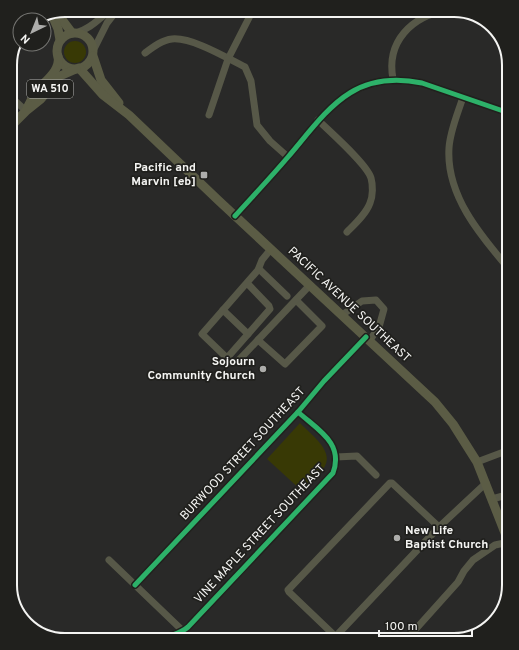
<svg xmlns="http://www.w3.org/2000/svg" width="519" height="650" viewBox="0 0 519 650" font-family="Overpass,sans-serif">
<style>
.green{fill:#383905}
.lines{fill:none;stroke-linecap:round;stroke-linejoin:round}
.minor{stroke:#575848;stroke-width:7}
.major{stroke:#5b5c45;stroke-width:9}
.cycleway-casing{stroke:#20201d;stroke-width:8}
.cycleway{stroke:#2db169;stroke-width:5}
.poi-dot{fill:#adadab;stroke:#20201d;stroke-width:1.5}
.labels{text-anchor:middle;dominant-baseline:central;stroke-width:3.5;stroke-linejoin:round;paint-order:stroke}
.shield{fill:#20201d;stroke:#b4b4b2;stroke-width:1}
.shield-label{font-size:11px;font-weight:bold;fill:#f4f4f2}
.poi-label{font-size:12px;font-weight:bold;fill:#f4f4f2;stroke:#20201d;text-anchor:end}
.street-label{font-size:12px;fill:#f4f4f2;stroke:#20201d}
.rim{fill:none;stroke:#f4f4f2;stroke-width:2}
</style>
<rect width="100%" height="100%" fill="#292928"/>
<g class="green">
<circle cx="75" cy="52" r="11"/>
<path d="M300,423c9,10 34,27 25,43 -5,10 -15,17 -23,25l-35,-32z"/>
</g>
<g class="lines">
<g class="minor">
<path d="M78,32c14,-4 21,-14 33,-22"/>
<path d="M94,49l13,-26 10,-13"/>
<path d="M145,53c8,-6 17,-13 27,-14 20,-2 55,19 73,28l6,14 6,44 13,16 18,16"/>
<path d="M393,79c-7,-37 18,-63 55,-69"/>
<path d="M10,96l16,15"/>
<path d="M463,97c-5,16 -13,34 -14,51 -3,47 31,87 60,121"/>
<path d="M209,115l19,-56 25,-49"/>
<path d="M318,120c12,12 49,44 53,58 2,7 2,18 -1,25 -4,11 -15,21 -23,29"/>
<path d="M235,216c18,-20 36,-39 53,-59 40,-47 64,-88 134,-74l87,30"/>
<path d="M259,269l28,27"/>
<path d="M247,283l22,23 1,3 -43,49 -25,-24 56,-64 4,-10 9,-11"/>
<path d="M223,310l25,24"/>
<path d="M342,315l20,-14 14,-1 8,9 -5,18 -9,13"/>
<path d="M258,340l27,24 37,-38 -26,-26"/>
<path d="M238,361l72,-76"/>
<path d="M336,457l21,-1 19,19"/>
<path d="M477,462l32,-12"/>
<path d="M492,499l11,-3 6,1"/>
<path d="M439,527l-47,-44h-2l-102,107 1,2 45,43h3l102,-108 47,-44"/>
<path d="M109,560l74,71"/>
<path d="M135,585l163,-173 26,-31 42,-44"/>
<path d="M161,640c9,-5 19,-6 27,-13l145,-154c11,-30 -15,-43 -35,-61"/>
<path d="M406,640l52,-58 6,-11 9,-11 22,-15 14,-3"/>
</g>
<g class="major">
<path d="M59,12l4,9 9,12"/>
<path d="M52,15l6,14 2,11"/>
<circle cx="75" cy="51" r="18"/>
<path d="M93,56l8,24 18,23"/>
<path d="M79,68l24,27 26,20 89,85 217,202 18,22 24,38 32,81"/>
<path d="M27,108c3,-5 5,-10 8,-15 8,-11 26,-21 23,-37"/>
<path d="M10,127l16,-16 15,-12 19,-23 16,-7"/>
</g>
<g class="cycleway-casing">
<g id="cycleway">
<path d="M235,216c18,-20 36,-39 53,-59 40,-47 64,-88 134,-74l87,30"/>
<path d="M135,585l163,-173 26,-31 42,-44"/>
<path d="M161,640c9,-5 19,-6 27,-13l145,-154c11,-30 -15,-43 -35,-61"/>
</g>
</g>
<use href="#cycleway" class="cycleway"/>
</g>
<g class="poi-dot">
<rect x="200" y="171" width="8" height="8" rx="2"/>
<circle cx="263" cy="369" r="4"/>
<circle cx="397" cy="538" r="4"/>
</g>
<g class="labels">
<rect class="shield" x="27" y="80" width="46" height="18" rx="3"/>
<g class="shield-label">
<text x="50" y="89">WA 510</text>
</g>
<g class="poi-label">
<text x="196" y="168">Pacific and<tspan x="196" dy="14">Marvin [eb]</tspan></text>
<text x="255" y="362">Sojourn<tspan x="255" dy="14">Community Church</tspan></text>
<text x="405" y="531" text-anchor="start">New Life<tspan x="405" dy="14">Baptist Church</tspan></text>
</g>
<g class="street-label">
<text transform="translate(349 305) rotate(43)">PACIFIC AVENUE SOUTHEAST</text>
<text transform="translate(243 454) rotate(-47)">BURWOOD STREET SOUTHEAST</text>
<text transform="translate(260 534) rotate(-47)">VINE MAPLE STREET SOUTHEAST</text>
</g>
</g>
<path d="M0 0H519V650H0ZM65 17H454A48 48 0 0 1 502 65V585A48 48 0 0 1 454 633H65A48 48 0 0 1 17 585V65A48 48 0 0 1 65 17Z" fill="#20201d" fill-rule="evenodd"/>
<path class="rim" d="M65 17H454A48 48 0 0 1 502 65V585A48 48 0 0 1 454 633H65A48 48 0 0 1 17 585V65A48 48 0 0 1 65 17Z"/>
<g transform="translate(32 32) rotate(223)"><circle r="19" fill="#20201d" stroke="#757572"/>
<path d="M0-3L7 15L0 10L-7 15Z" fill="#adadab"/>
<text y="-6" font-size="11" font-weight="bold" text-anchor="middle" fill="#f4f4f2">N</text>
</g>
<path d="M379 630v6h93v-6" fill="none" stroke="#f4f4f2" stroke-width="2"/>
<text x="385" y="630" font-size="12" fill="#f4f4f2" stroke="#20201d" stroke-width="3" paint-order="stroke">100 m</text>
</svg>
